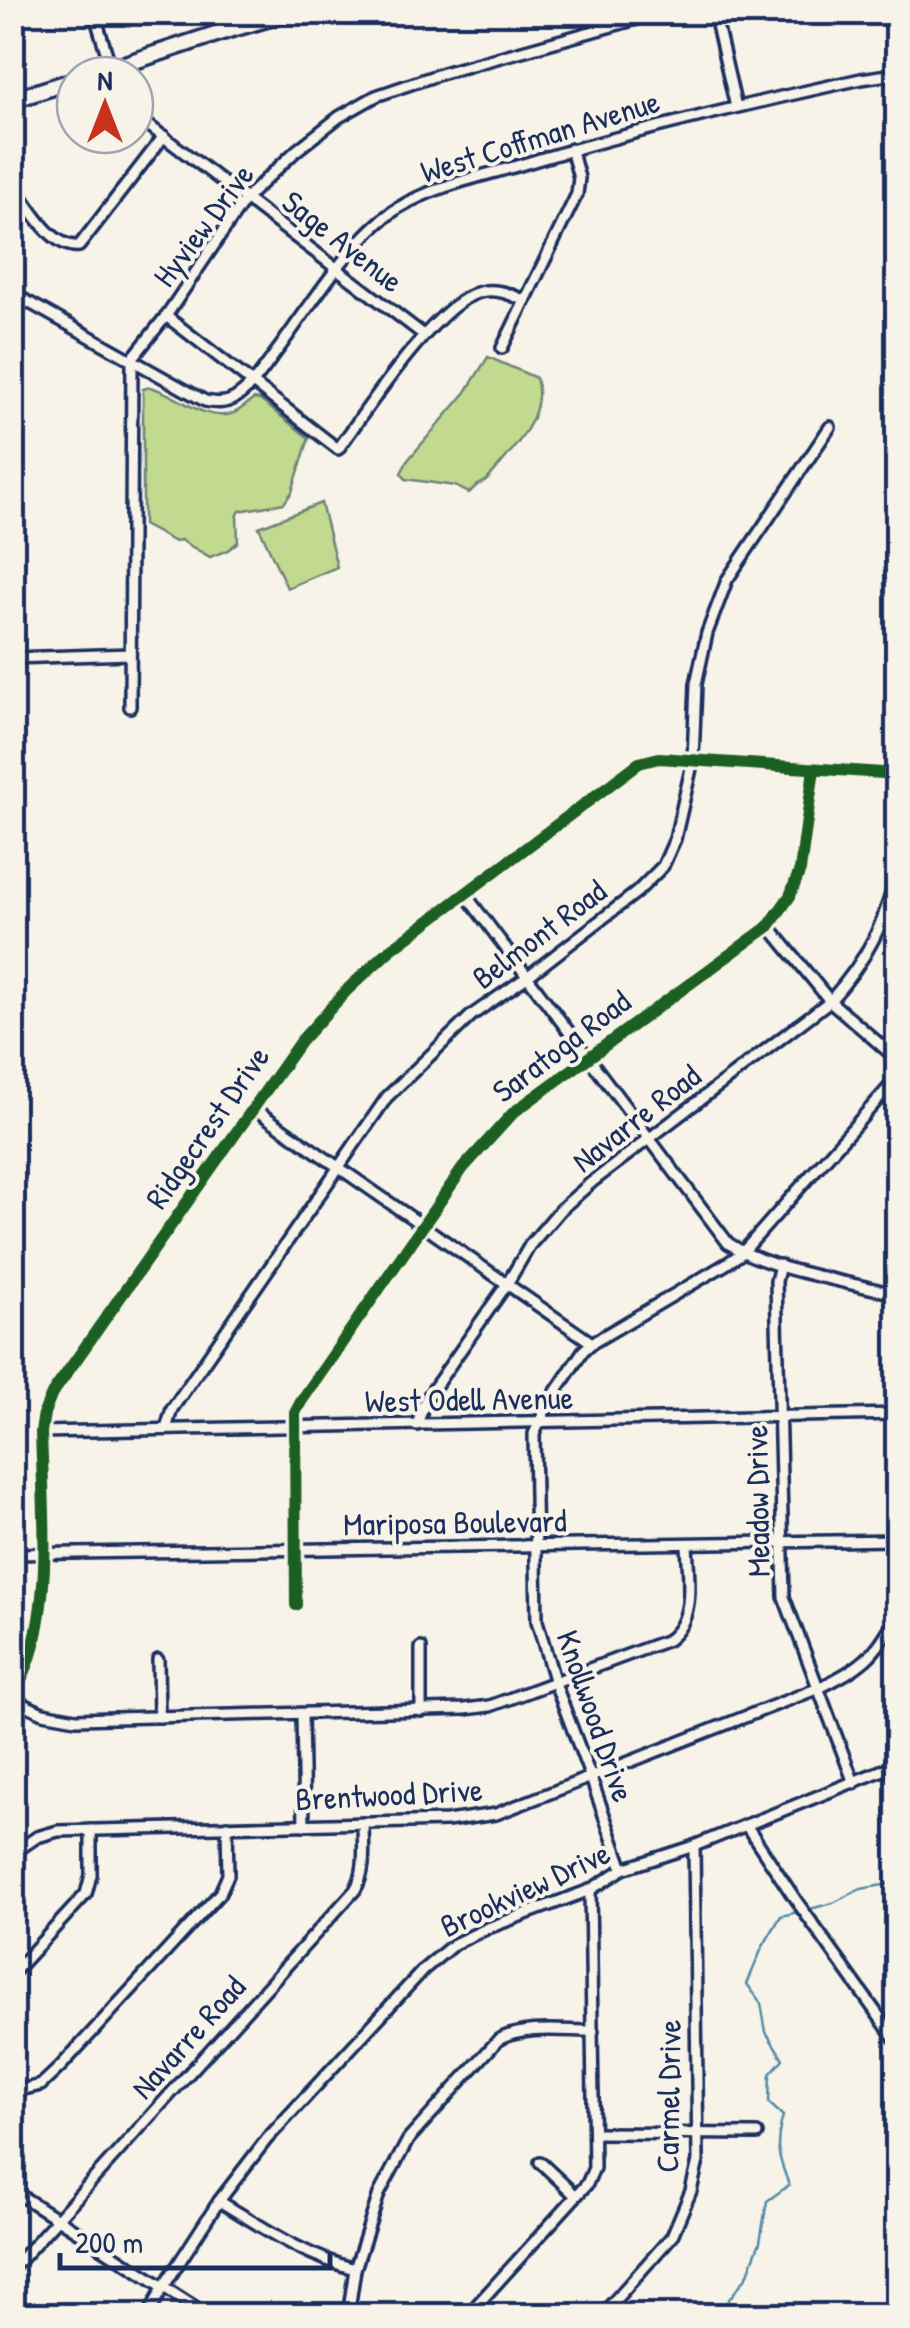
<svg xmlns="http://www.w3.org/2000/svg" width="910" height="2328" viewBox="0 0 910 2328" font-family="'Patrick Hand',sans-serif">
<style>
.green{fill:#c1da90;stroke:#6e8477;stroke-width:2.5}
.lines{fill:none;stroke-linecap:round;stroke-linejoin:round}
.stream{stroke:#538ba6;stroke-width:2.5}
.minor-casing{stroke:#1b2f5e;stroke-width:16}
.primary-casing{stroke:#1b2f5e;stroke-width:21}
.minor{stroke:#f7f3e8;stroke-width:9}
.primary{stroke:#f7f3e8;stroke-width:14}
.cycleway-casing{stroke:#f7f3e8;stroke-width:19}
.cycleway{stroke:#1b5e20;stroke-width:12}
.labels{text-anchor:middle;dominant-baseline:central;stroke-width:8;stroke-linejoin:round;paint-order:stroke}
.street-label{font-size:32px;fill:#1b2f5e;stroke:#f7f3e8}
</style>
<rect width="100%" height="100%" fill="#f7f3e8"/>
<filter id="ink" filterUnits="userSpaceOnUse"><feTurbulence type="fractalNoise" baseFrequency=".01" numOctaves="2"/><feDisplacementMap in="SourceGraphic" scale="20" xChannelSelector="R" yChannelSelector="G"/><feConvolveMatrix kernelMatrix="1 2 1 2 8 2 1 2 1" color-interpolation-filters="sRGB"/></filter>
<g filter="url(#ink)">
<g class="green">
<path d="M488,357l48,21c12,40 -27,75 -50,103l-10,5 -7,7 -14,-7 -49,-7 -5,-6 7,-13 58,-68z"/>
<path d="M150,387c27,6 55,37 84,26 7,-3 14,-10 20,-14l6,1 49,38 -17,54 -8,11 -44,8 -3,5 1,26 -10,8 -18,7 -30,-17 -5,2 -32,-17v-136z"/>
<path d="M321,503l16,64 -50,21 -28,-61z"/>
</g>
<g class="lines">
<g class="stream">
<path d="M806,1910l27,-7 28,-14 33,-6 4,-5"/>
<path d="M716,2316l31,-40 13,-34 7,-41 22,-16c-11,-30 -15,-37 -6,-69l-14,-13 1,-29 13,-15 -17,-27 -5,-29 -14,-19 15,-36 19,-32 17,-4"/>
</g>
<g class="minor-casing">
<g id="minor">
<path d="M94,12l17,56"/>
<path d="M219,12l6,19"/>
<path d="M714,12l22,95"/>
<path d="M135,115l289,220"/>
<path d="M12,183c16,21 39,66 67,63l85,-110"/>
<path d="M12,293l193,108c11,2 20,3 30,-3 19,-12 31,-33 45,-51 32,-44 73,-110 118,-139 36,-22 82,-31 122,-43 113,-34 227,-61 341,-86l27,-4 10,1"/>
<path d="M166,316l172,133c28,-38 99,-147 142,-157 16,-4 31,2 45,9"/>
<path d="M502,348l75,-154 2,-16 -8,-29"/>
<path d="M12,658l118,-4"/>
<path d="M130,707l2,-348 34,-43 80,-118 51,-48 42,-33 37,-21 67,-23 219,-61"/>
<path d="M465,894l263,349c41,28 120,38 170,52"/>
<path d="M769,926l61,75 68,59"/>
<path d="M253,1108l339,235"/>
<path d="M780,1265l-4,16 8,316 70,186"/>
<path d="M417,1425l8,-24 82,-117 23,-39 30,-35 32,-28 238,-181c39,-44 53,-75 68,-131"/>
<path d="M166,1429l6,-20 215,-312 85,-82 55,-38 110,-85 26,-26 12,-27 18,-79 3,-76 11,-51 20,-53 103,-153"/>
<path d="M41,1432l857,-18"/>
<path d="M12,1554l886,-14"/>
<path d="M296,1605l-1,-192 7,-13 161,-232 51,-56 255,-186 21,-30 10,-26 14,-101"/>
<path d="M421,1648v63"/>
<path d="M158,1660l1,57"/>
<path d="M12,1698c8,-16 17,-32 21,-50 18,-69 10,-145 8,-216l3,-19 8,-19 248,-352 47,-52 42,-39 250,-188 20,-5 239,16"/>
<path d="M12,1699l31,14 33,6 389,-10 25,-3 178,-66c29,-21 20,-64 19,-96"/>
<path d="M302,1714l2,111"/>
<path d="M746,1825l49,74 103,144"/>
<path d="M12,1854l25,-17 21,-6 389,-10 49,-7 323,-126c43,-22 56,-30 79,-75"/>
<path d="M623,1869l-32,-91 -36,-95 -18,-62 -3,-187 15,-32 34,-51 9,-8 134,-79 16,-11 156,-176"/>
<path d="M12,1974l74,-80 5,-19v-45"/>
<path d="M12,2092l29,-7 20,-19 159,-173 8,-18 -1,-49"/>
<path d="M595,2133l162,1"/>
<path d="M540,2162l36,34"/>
<path d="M12,2190l197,126"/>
<path d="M219,2201c45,27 85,55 136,68"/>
<path d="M12,2269l343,-379c12,-20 8,-44 8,-67"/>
<path d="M148,2316l16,-30 55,-85 47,-61 158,-171 30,-25 34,-16 102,-38 33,-21 71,-23 204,-82"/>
<path d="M348,2316l7,-47 24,-75 29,-54 90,-100c27,-15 65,-9 95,-9"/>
<path d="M471,2316l5,-10 111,-122 7,-16 -4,-278"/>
<path d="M601,2316l71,-80 19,-45 7,-30 -4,-315"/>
</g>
</g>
<g class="primary-casing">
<g id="primary">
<path d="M92,75l133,-44 66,-19"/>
<path d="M12,100l63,-20"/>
</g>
</g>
<use href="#minor" class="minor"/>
<use href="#primary" class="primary"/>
<g class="cycleway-casing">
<g id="cycleway">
<path d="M296,1605l-1,-192 7,-13 161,-232 51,-56 255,-186 21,-30 10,-26 14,-101"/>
<path d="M12,1698c8,-16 17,-32 21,-50 18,-69 10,-145 8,-216l3,-19 8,-19 248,-352 47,-52 42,-39 250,-188 20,-5 239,16"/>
</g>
</g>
<use href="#cycleway" class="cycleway"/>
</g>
</g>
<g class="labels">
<g class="street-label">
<text transform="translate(540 136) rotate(-17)">West Coffman Avenue</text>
<text transform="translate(203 225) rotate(-53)">Hyview Drive</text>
<text transform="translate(343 241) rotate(38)">Sage Avenue</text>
<text transform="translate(539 934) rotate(-37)">Belmont Road</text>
<text transform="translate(561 1046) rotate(-37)">Saratoga Road</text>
<text transform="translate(636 1118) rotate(-38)">Navarre Road</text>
<text transform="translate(207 1127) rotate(-55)">Ridgecrest Drive</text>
<text transform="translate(469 1399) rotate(-1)">West Odell Avenue</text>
<text transform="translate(757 1501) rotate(-91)">Meadow Drive</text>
<text transform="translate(455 1522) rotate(-1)">Mariposa Boulevard</text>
<text transform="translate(596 1716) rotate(71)">Knollwood Drive</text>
<text transform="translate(389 1794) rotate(-3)">Brentwood Drive</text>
<text transform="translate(525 1889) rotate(-25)">Brookview Drive</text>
<text transform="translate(188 2037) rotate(-48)">Navarre Road</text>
<text transform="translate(668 2096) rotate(-89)">Carmel Drive</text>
</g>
</g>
<rect width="910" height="2328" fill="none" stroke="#f7f3e8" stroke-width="50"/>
<rect x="25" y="25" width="860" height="2278" fill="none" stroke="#1b2f5e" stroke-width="4" filter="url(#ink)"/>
<g transform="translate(105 105)"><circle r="48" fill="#f7f3e8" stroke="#9fa5b1" stroke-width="2.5"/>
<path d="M0-8L18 38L0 25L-18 38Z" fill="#c8321e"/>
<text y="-15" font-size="28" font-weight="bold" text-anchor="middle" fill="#1b2f5e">N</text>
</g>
<path d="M60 2253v15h270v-15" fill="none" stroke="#1b2f5e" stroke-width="5"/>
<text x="75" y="2253" font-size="30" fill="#1b2f5e" stroke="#f7f3e8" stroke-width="8" paint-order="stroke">200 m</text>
</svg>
